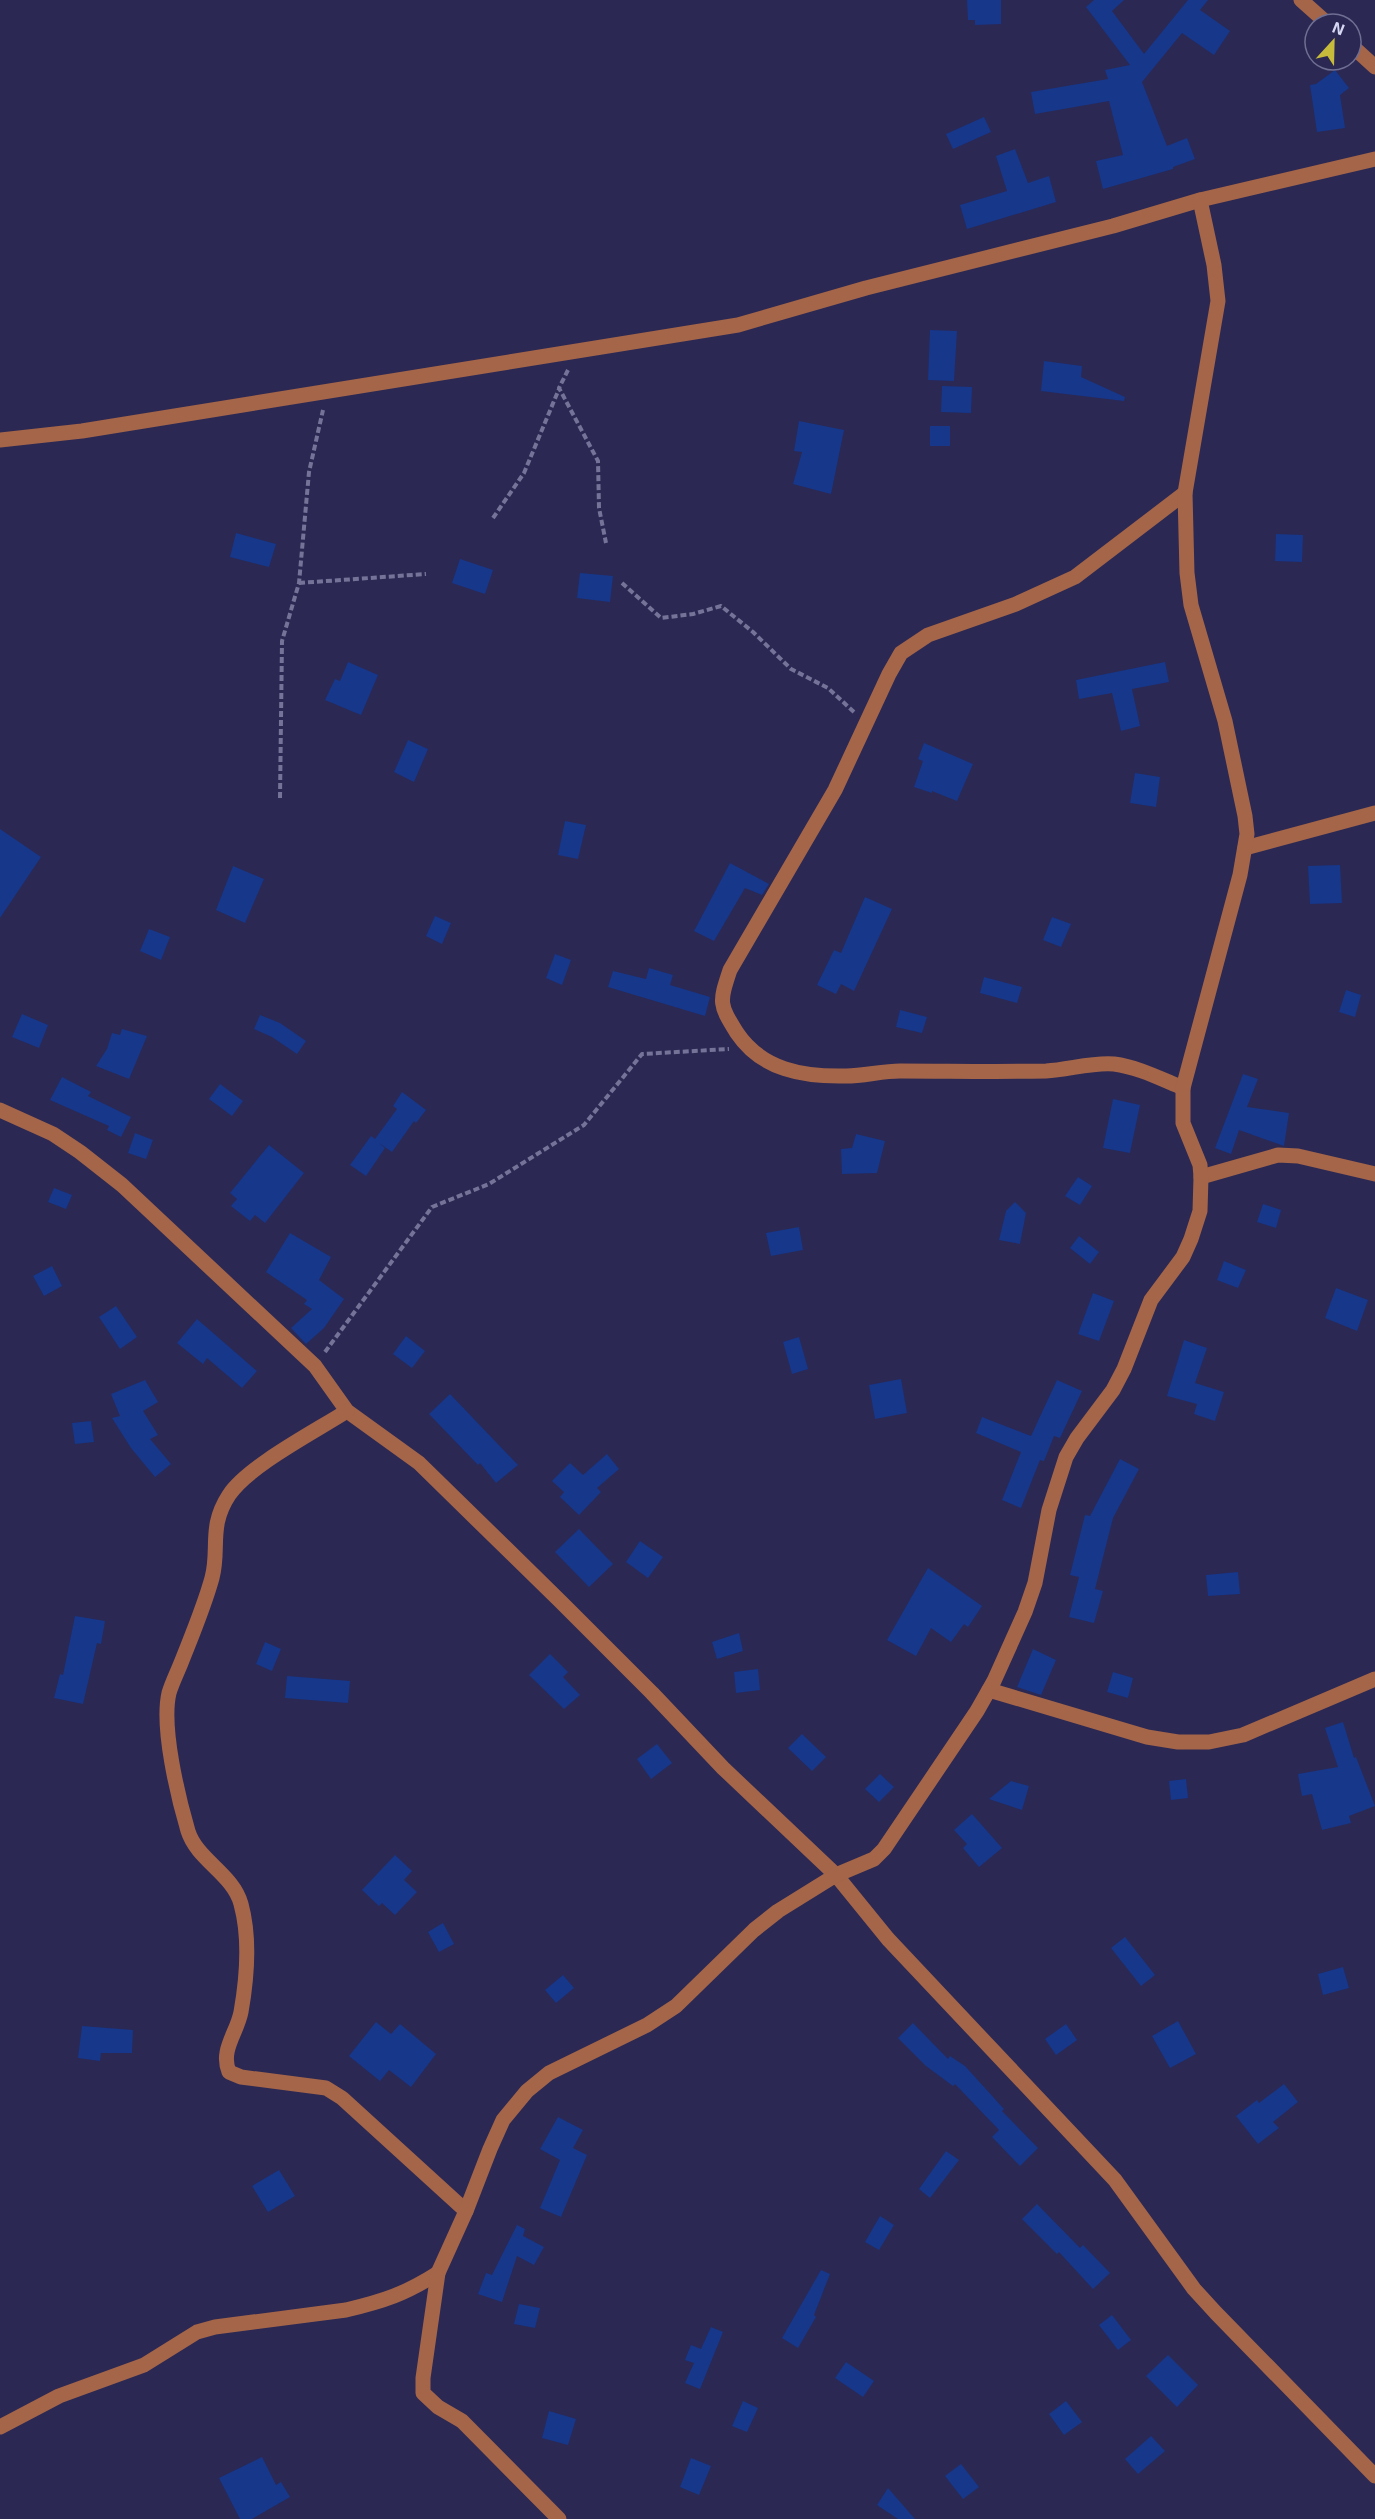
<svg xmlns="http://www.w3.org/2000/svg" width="1375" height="2519" viewBox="0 0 1375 2519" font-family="'Exo 2',sans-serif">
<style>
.building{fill:#16378a}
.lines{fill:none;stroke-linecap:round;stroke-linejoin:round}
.path{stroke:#757398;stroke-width:4;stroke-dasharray:6 3;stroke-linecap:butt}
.minor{stroke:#a46549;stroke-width:15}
</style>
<rect width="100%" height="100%" fill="#2b2853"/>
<g class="building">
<path d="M967,0h34v24l-26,1v-5h-7z"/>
<path d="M1094,0h30l-12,11 32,43 44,-54h20l-8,10 30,21 -16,24 -32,-22 -40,49 25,64 20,-8 8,21 -22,8v2l-70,20 -7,-28 27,-6 -14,-54 -74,13 -4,-22 77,-13 -3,-9 25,-5 -44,-58z"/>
<path d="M1335,70l14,18 -9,7 5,33 -28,4 -7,-47 6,-1z"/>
<path d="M984,117l7,15 -38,17 -7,-15z"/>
<path d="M1015,149l13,34 21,-7 7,26 -89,27 -7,-24 47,-14 -11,-35z"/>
<path d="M930,330l27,1 -3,50 -26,-1z"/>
<path d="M1044,361l38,5 -1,11 44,20 -1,4 -83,-10z"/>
<path d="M942,386l30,1 -1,26 -30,-1z"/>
<path d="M799,421l45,9 -13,64 -38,-10 9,-32 -8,-1z"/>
<rect x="930" y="426" width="20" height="20"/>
<path d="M236,533l40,11 -7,23 -39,-10z"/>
<path d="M1276,534l27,1 -1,27 -27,-1z"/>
<path d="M460,559l33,11 -8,24 -33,-11z"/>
<path d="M580,573l33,3 -3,26 -33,-4z"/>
<path d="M348,662l30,13 -17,40 -36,-15 10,-21 5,2z"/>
<path d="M1165,662l4,20 -37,7 8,37 -19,5 -9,-38 -33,6 -3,-19z"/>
<path d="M408,740l20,9 -14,33 -20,-10z"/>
<path d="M924,743l49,21 -16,37 -25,-10v2l-18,-6 9,-26 -5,-2z"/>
<path d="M1135,773l25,4 -4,30 -26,-4z"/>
<path d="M565,821l21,4 -8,34 -20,-4z"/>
<path d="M0,829l41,28 -41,61z"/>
<path d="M730,863l39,21 -7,11 -17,-7 -31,53 -20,-10z"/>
<path d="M1340,865l2,38 -32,1 -2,-38z"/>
<path d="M233,866l31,13 -19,44 -29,-13z"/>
<path d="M865,897l27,12 -38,82 -13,-7 -5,10 -19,-9 17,-35 7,3z"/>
<path d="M435,916l16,7 -9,21 -16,-8z"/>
<path d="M1052,917l19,7 -10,23 -18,-7z"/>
<path d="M149,929l21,8 -9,23 -21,-9z"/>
<path d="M555,954l16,6 -9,25 -16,-7z"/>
<path d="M649,968l24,7 -3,10 40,12 -5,19 -97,-29 5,-16 33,8z"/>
<path d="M984,977l38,10 -5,16 -37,-10z"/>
<path d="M1346,990l15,5 -6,22 -16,-5z"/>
<path d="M900,1010l27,7 -5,16 -26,-6z"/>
<path d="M22,1014l26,11 -9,23 -27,-11z"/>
<path d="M260,1015l20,8 26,18 -9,13 -25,-17 -18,-8z"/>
<path d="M122,1029l25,7 -18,43 -33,-13 11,-17 5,-16 8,2z"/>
<path d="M1243,1074l15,5 -11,28 42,6 -5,33 -45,-16 -8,24 -16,-6z"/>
<path d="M62,1077l29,15 -3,4 43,21 -10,20 -14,-7 2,-4 -59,-26z"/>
<path d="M220,1084l23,17 -11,15 -23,-17z"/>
<path d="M402,1092l24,18 -10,13 -2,-2 -22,31 -13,-9 6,5 -19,28 -16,-11 21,-29 4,3 22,-30 -4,-3z"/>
<path d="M1113,1099l27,6 -10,48 -27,-5z"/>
<path d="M135,1133l18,7 -7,19 -18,-6z"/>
<path d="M856,1134l29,7 -8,32 -35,1 -1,-25 11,-1z"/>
<path d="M269,1145l35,28 -39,50 -10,-8 -5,6 -19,-15 6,-7 -7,-6z"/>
<path d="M1078,1177l14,9 -12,19 -15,-9z"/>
<path d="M54,1188l18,7 -6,14 -18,-7z"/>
<path d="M1015,1202l11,11 -6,31 -21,-4 7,-29z"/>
<path d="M1263,1204l18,6 -5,18 -19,-6z"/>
<path d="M799,1227l4,23 -32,6 -5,-23z"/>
<path d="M290,1233l41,24 -12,23 25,19 -20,29 -18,16 -15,-16 21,-19 -8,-5 3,-4 -41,-28z"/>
<path d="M1079,1236l20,16 -9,12 -20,-16z"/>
<path d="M1224,1261l22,9 -8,18 -21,-8z"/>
<path d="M52,1266l10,20 -18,10 -11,-20z"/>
<path d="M1336,1288l32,12 -11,31 -32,-13z"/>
<path d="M1093,1293l21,8 -15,40 -21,-7z"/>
<path d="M116,1306l21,31 -17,12 -21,-32z"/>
<path d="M197,1319l60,52 -15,17 -35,-30 -4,6 -26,-21z"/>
<path d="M406,1336l19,15 -13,17 -19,-14z"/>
<path d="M799,1337l9,32 -16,5 -9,-32z"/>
<path d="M1184,1340l23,8 -12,35 29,9 -9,29 -21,-7 3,-10 -30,-8z"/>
<path d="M901,1379l6,34 -32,6 -6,-34z"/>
<path d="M145,1380l13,22 -15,9 15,24 -8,4 21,25 -16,13 -24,-29 -19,-30 8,-2 -9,-22z"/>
<path d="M1057,1380l25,11 -22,47 -6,-2 -10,25 -4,-1 -19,48 -19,-8 19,-48 -45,-19 6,-16 49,19z"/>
<path d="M450,1394l68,71 -22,18 -16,-20 -2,2 -49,-51z"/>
<path d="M91,1421l3,21 -19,2 -3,-21z"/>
<path d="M607,1454l12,15 -22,19 4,4 -22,23 -19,-18 4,-5 -12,-11 18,-18 13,12z"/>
<path d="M1120,1459l19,10 -26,49 -18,71 8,2 -9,32 -25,-6 10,-40 -9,-2 15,-60 5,1z"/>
<path d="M579,1529l34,35 -24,23 -34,-35z"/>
<path d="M640,1541l23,16 -15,21 -22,-16z"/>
<path d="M928,1568l54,38 -14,21 -4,-3 -13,18 -20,-14 -15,28 -29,-16z"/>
<path d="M1238,1572l2,22 -32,2 -2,-21z"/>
<path d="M75,1616l30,5 -4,23 -4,-1 -14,61 -29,-6 6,-24 3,1z"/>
<path d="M739,1633l4,18 -26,8 -5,-17z"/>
<path d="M265,1642l16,7 -9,22 -16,-7z"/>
<path d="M1033,1649l23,11 -15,35 -24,-8z"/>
<path d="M550,1654l18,18 -5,5 17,18 -16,14 -35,-34z"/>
<path d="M758,1669l2,21 -24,3 -2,-21z"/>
<path d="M1113,1672l20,6 -5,20 -21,-6z"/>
<path d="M287,1676l63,5 -2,22 -63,-5z"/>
<path d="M1343,1722l11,36 2,-1 19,49 -26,10 2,7 -29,7 -10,-36 -10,2 -4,-22 40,-7 -13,-39z"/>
<path d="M802,1734l24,23 -14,14 -24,-23z"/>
<path d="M657,1744l15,19 -21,16 -14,-20z"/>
<path d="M880,1774l14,13 -15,15 -14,-13z"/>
<path d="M1186,1779l2,19 -17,2 -2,-19z"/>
<path d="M1011,1781l18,5 -7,24 -33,-11z"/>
<path d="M972,1814l30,34 -23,19 -16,-19 4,-4 -13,-14z"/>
<path d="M395,1855l17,16 -8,9 13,12 -22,23 -13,-12 -3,3 -17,-16z"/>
<path d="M443,1923l11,21 -15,8 -11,-20z"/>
<path d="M1125,1937l30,38 -14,11 -30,-38z"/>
<path d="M1343,1967l6,21 -26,7 -5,-21z"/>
<path d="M563,1975l11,13 -18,15 -11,-13z"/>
<path d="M1178,2021l18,33 -26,14 -18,-32z"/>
<path d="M376,2022l15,12 9,-10 36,30 -25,33 -22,-17 -9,11 -31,-25z"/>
<path d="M913,2023l35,36 2,-3 15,10 39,43 -2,2 36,37 -18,18 -28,-29 7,-7 -44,-46 -2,2 -27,-20 -28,-28z"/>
<path d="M1066,2024l11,16 -21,15 -11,-16z"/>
<path d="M82,2026l51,4 -1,23h-31l-1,8 -22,-3z"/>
<path d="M1284,2084l14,18 -25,20 6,6 -21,16 -22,-28 21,-16 2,3z"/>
<path d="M558,2117l25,13 -10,18 14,7 -26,62 -21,-9 20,-48 -20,-11z"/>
<path d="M946,2151l13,9 -29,38 -11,-9z"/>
<path d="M279,2170l16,26 -27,16 -16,-26z"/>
<path d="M1037,2204l43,44 3,-3 27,28 -17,16 -34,-37 -2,2 -35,-35z"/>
<path d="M880,2216l14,9 -15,25 -14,-8z"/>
<path d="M517,2225l8,4 -2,7 21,11 -10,18 -17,-9 -15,46 -24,-8 8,-21 6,2z"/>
<path d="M821,2270l9,4 -16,41 2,2 -18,31 -16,-10z"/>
<path d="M519,2304l21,4 -5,20 -21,-4z"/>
<path d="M1112,2315l19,25 -13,10 -19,-25z"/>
<path d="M711,2327l12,5 -23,57 -15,-6 9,-20 -9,-3 6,-15 10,4z"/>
<path d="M1168,2355l30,30 -21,22 -31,-31z"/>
<path d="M846,2362l28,19 -11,16 -28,-19z"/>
<path d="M743,2401l15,7 -11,24 -15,-6z"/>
<path d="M1066,2401l16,21 -18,13 -15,-21z"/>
<path d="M549,2411l27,8 -8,26 -26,-7z"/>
<path d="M1151,2436l14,15 -27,23 -13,-15z"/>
<path d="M262,2457l14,28 5,-3 9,15 -38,22h-12l-21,-41z"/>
<path d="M691,2458l20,8 -12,29 -19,-8z"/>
<path d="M961,2464l18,23 -16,12 -18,-23z"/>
<path d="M888,2488l27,31h-17l-21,-14z"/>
</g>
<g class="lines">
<g class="path">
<path d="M568,370l-9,18 39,73 1,47 7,35"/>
<path d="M493,518l31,-45 35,-84"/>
<path d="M299,583l127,-9"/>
<path d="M622,583l39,35 32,-4 28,-8 32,26 38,37 37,19 27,25"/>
<path d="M280,798l2,-157 17,-58 10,-111 14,-62"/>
<path d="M325,1352l107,-145 57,-23 95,-59 58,-71 87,-5"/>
</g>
<g class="minor">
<path d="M1301,0l27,24"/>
<path d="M1351,45l24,22"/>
<path d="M0,440l82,-9 656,-106 128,-37 247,-62 87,-26 175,-41"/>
<path d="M1245,848l130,-35"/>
<path d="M1183,1088c-22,-9 -45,-21 -69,-24 -22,-2 -46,6 -68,7 -48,1 -97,0 -146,0 -18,0 -36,5 -54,5 -43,1 -84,-6 -109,-43 -18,-29 -18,-30 -7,-63l105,-180 54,-116 12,-21 27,-18 88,-31 59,-27 110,-84"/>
<path d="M0,1110l53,24 27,18 42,33 193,181 32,45 72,52 142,139 91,91 71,75 113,107 52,64 227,241 79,109 22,24 159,163"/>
<path d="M1201,1177l77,-22 20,1 77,18"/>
<path d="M347,1411c-31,20 -99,55 -118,84 -21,32 -9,53 -17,83 -8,29 -20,57 -31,85 -4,10 -9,20 -12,30 -8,34 9,104 19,138 9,29 45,43 53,73 9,33 6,74 0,108 -4,21 -21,38 -12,60l12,5 85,11 16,10 124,113"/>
<path d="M989,1690l158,47 31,5h31l34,-7 132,-56"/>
<path d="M0,2427l59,-31 85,-31 53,-33 18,-5 131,-17c38,-9 59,-16 92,-37"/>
<path d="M559,2519l-97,-98 -24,-14 -15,-14v-15l15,-105 28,-62 24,-62 13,-29 24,-29 22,-18 98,-48 29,-19 78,-76 24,-19 58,-36 38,-16 10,-10 93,-138 17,-30 31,-69 10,-29 14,-73 17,-53 11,-19 36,-48 11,-21 27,-69 32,-43 8,-18 9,-28 1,-34 -1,-12 -17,-42v-35l57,-213 7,-41 -2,-18 -20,-95 -34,-116 -4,-32 -2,-80 33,-192 -4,-36 -14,-65"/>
</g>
</g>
<g transform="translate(1333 42) rotate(22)"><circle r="28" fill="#2b2853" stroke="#6f6e93" stroke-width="1.5"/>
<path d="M0-4.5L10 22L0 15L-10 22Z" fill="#c7bb3c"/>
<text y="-9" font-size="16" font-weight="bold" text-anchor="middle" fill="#d6d7f3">N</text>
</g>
</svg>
